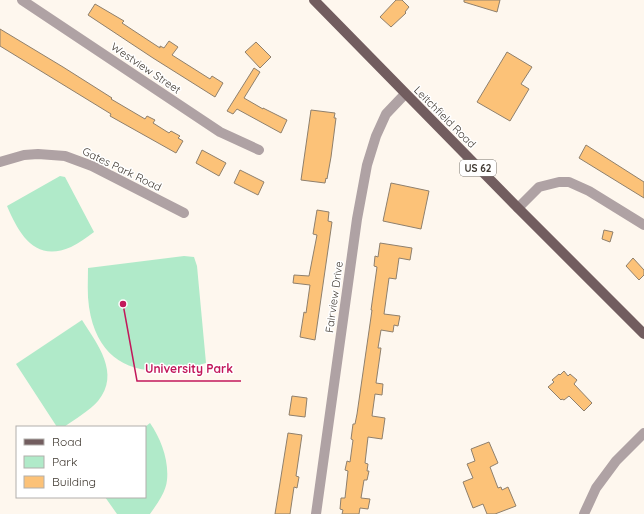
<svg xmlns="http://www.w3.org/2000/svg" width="644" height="514" viewBox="0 0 644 514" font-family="Quicksand,sans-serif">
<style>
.green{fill:#b0eac9}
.building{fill:#fcc278;stroke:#8f806d}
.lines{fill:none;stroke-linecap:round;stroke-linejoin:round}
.minor{stroke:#afa2a4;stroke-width:10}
.tertiary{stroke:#afa2a4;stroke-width:10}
.primary{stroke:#725d5f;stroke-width:10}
.labels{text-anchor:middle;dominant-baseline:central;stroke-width:3;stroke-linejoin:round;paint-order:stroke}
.shield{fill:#fff;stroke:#79746e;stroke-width:1}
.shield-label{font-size:10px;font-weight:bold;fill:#3f3830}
.street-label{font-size:11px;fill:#3f3830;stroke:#fff}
.leader{fill:none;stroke:#c2185b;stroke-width:1.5}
.callout-dot{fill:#c2185b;stroke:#fff;stroke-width:1.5}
.callout-label{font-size:12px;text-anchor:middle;font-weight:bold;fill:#c2185b;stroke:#fff;stroke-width:3;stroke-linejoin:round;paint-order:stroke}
</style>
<rect width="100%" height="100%" fill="#fef7ee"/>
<g class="green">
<path d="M60,176l5,1 29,55c-7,5 -15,11 -23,15 -36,16 -52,-13 -64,-41z"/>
<path d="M184,256l10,1 3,9 9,97c-55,17 -107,10 -117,-56 -2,-13 -1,-26 -1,-39z"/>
<path d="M82,320c15,24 39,53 16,81 -9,10 -23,18 -34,26h-7l-41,-63z"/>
<path d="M150,423c11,16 19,37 17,57 -1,12 -10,24 -17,34h-33l-12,-17h40v-70z"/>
</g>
<g class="building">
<path d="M396,0h6l7,7 -4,5 1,1 -15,14 -11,-10z"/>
<path d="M464,0h36l-3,12 -33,-10z"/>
<path d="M95,4l29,17 -2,2 38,25v-2l4,2 5,-7 9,6 -6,8 38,24 2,-3 11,7 -8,14 -62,-39 -65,-43z"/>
<path d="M0,29l63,38 49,31 -1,1 34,20 2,-3 8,4 -2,3 16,10 2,-2 9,5 -2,2 5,3 -7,12 -66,-37 1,-2 -111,-68z"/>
<path d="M256,42l15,15 -11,11 -15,-16z"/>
<path d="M507,52l25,15 -11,17 8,5 -19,32 -33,-19z"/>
<path d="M254,68l6,4 -16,26 19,11v-1l24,12 -6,13 -44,-24 -4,5 -6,-3z"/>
<path d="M311,110l24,3 -1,5h2l-5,39 -4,22 -1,-1 -1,5 -24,-3z"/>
<path d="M586,145l58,37v16l-65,-40z"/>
<path d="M202,150l24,13 -7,13 -23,-13z"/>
<path d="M240,170l24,12 -6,13 -24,-12z"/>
<path d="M391,183l38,8 -8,38 -38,-8z"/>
<path d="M317,210l12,2 -1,9 4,1 -17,118 -15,-3 4,-25 2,1 4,-28 -17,-2 1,-8 15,1 8,-41 -4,-1z"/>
<path d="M604,230l9,2 -3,10 -8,-3z"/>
<path d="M380,243l32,5 -2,12 -11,-2 -3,21 -7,-1 -5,36 16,2 -2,10 -4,-1 -1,7 -12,-2 -3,18h3l-5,35 7,1 -1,11 -7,-1 -3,22 13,2 -3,21 -14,-2 -3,26 3,1 -1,7h2l-2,9h-3l-3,18 9,1 -2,10 -8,-1 -1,6h-17l1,-4 -3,-1 1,-11h4l3,-27 -3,-1 2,-9 3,1 3,-22 -2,-1 2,-15h2l2,-10 15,-104h-1l6,-43 -3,-1 1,-10 3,1z"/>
<path d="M633,258l11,12v5l-5,5 -13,-14z"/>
<path d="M564,371l4,5 2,-2 7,6 -3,4 18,19 -8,8 -15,-15 -5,4 -2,-1 -1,1 -13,-13 6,-5 -2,-2 7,-6 1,1z"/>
<path d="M292,396l15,2 -2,19 -16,-2z"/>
<path d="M288,433l14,2 -6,41 3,1 -2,11 -3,-1 -4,27h-15z"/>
<path d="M489,442l9,21 -8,4 8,21 3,-1 1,3 6,-3 8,19 -21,8h-8l-4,-10 -10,4 -10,-26 10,-4 -6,-14 8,-3 -4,-12z"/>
</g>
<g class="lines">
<g class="minor">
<path d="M22,0l198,132 39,18"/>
<path d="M0,162l24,-7 14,-1 27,2 27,10 92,47"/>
<path d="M518,208l21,-21 20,-5h10l20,9 55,34"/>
<path d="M316,514l41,-295 10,-54 9,-29 10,-22 19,-20"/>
</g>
<path class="tertiary" d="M584,514l12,-26 20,-27 28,-28"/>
<path class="primary" d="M314,0l204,208 126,126"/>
</g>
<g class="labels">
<rect class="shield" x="460" y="160" width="36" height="16" rx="3"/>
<g class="shield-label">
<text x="478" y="168">US 62</text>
</g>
<g class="street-label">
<text transform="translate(146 68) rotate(34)">Westview Street</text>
<text transform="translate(445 117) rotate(45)">Leitchfield Road</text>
<text transform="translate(122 169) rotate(26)">Gates Park Road</text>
<text transform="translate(334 297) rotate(-82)">Fairview Drive</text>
</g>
</g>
<path class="leader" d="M123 304L137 381H241"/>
<circle class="callout-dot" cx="123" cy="304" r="4"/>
<g class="callout-label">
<text x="189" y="373">University Park</text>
</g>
<rect x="16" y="426" width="130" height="72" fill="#ffffff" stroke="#b2afac"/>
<rect x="24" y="439" width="20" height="6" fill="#725d5f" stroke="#b2afac"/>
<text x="52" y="446" font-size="12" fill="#3f3830">Road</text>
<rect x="24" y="456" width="20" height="12" fill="#b0eac9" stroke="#b2afac"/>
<text x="52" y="466" font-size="12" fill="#3f3830">Park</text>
<rect x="24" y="476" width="20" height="12" fill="#fcc278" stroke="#b2afac"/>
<text x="52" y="486" font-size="12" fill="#3f3830">Building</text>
</svg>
